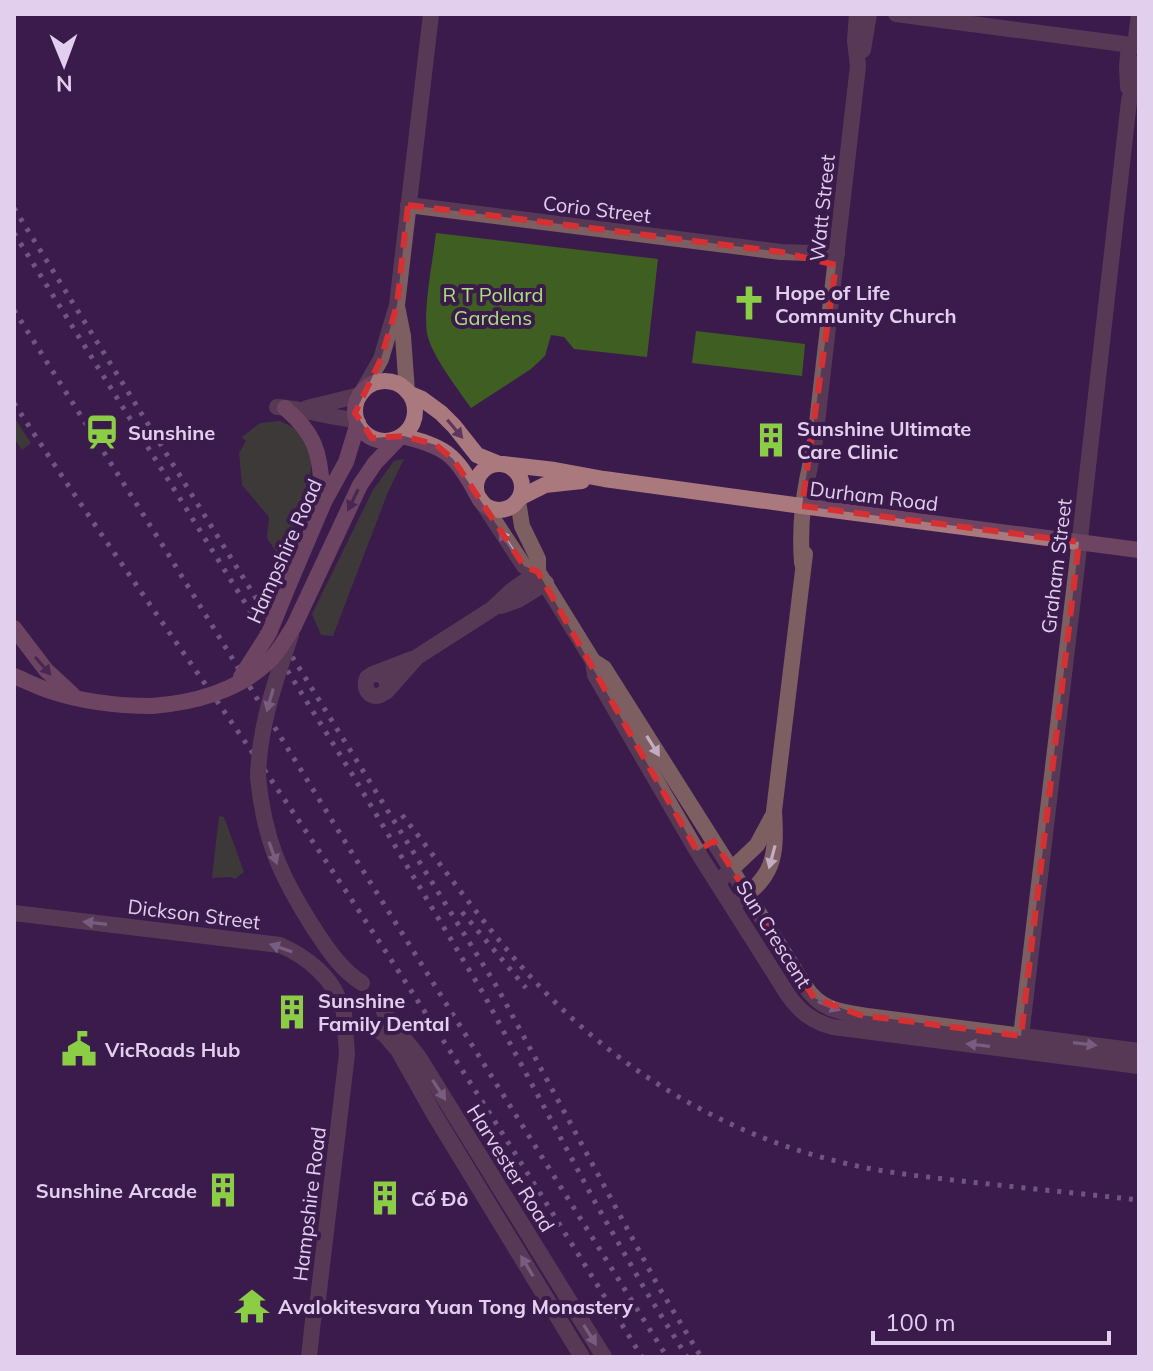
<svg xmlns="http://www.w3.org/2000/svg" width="1153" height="1371" viewBox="0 0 1153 1371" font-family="Mulish,sans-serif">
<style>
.green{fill:#3f5e21}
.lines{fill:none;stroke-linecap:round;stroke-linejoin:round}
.minor{stroke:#7d5e61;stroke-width:16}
.tertiary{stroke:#7d5e61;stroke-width:16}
.secondary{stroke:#aa797e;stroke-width:16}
.rail{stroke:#b19bbe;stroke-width:5;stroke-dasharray:4 8;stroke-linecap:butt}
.tertiary-bridge{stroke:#7d5e61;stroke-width:16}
.secondary-bridge{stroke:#aa797e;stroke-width:16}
.oneway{fill:#5c375b}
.oneway2{fill:#c3adc3}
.marked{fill:none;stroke:#d73032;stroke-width:6;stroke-dasharray:16 10;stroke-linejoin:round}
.labels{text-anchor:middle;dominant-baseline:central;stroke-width:8;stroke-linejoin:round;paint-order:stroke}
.street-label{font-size:20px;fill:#e1cfed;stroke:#3a1b4c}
.poi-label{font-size:20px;font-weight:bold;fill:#e1cfed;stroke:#3a1b4c;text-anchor:start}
.park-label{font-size:20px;fill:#ace07f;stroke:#3a1b4c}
</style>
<rect width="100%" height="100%" fill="#3a1b4c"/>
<g class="green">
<path d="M436,233l222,26 -11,98 -73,-8 -10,-12 -13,-2 -6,21 -14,13 -60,39c-13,-19 -40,-53 -44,-75 -4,-25 6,-73 9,-100z"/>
<path d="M696,331l109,13 -3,32 -110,-13z"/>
<path d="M14,417l17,26 -9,7 -8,-12z"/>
<path d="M280,421c12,5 23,12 29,24 10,25 -16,93 -24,120l-18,-27 2,-21 -27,-32 -3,-32 7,-12 -4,-4 18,-14z"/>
<path d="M404,459l-16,33 -55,144 -12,-1 -9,-21 61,-124 21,-29z"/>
<path d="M219,816l5,1 20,55 -9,7 -5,-2 -18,1z"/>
</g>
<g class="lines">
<g class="minor">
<path d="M896,14l243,32"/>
<path d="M1135,46l4,-32"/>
<path d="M863,50l6,-36"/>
<path d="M1128,87l-1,-21 2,-21"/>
<path d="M408,205l373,47 56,2"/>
<path d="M277,407c27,2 52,10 79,13"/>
<path d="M307,408l53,-13"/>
<path d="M802,563c-3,-41 2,-74 12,-114l44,-383 -3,-25 2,-27"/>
<path d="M501,606l17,-6 28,-17"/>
<path d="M373,674h8l6,7v8c-9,14 -26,5 -20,-11l6,-4 39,-15"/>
<path d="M386,692l31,-35 75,-48 19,-18 27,-19"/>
<path d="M718,882l39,-37 15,-28"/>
<path d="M733,905c41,-28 44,-46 41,-94l31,-257"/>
<path d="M1021,1036l56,-471 52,-464 10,-38"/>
</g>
<g class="tertiary">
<path d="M397,306l6,30 4,55"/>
<path d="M362,392l19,-33 16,-54 34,-291"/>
<path d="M480,499l44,67 14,6"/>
<path d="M518,501l4,25 16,33v13l55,89 2,14 102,176 91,144c12,17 25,27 45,32l306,39"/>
<path d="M593,661l11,7 201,318c15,24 35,26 62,30l272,35"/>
<path d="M258,777c6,62 22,98 55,150 14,21 27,42 49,56"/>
<path d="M14,913l266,32c26,11 55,34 61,62"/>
<path d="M380,1002c7,22 27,38 40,57l184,298"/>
<path d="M366,1022l19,13 13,15 36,64 148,243"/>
<path d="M309,1357l4,-37 5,-21 29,-245 -3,-41"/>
</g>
<g class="secondary">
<circle cx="385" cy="411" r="30"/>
<path d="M410,394l12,5 19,14 13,13 23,29 22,9"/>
<path d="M285,408c37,32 33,49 39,94"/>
<path d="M402,436c43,11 53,17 74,57"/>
<circle cx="499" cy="487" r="23"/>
<path d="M503,464l52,6 49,9 198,27 337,44"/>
<path d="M521,497l24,-12 37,-4"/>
<path d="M292,577l32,-75 22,-40 12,-39"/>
<path d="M294,626l66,-141 15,-22 24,-25"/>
<path d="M14,628l32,42 27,25"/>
<path d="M14,676c12,5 24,11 36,15 33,11 67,15 102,15"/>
</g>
<g class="rail">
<path d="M14,208l483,779 160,297 44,73"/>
<path d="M14,233l338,541 131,219 112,209 52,91 40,64"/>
<path d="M14,310l151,239 192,312 310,496"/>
<path d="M14,403c94,146 197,286 293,430 116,172 226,348 335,524"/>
<path d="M402,815c46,58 90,122 141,175 82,85 186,146 301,173 41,10 84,14 126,19 56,6 113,12 169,18"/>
<path d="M462,912l64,76"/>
</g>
<path class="tertiary-bridge" d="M258,777c1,-50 17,-95 33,-142"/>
<g class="secondary-bridge">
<path d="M241,677l28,-44 23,-56"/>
<path d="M152,706c41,-3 86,-15 116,-44 11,-10 18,-24 26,-36"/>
</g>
</g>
<defs><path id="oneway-solid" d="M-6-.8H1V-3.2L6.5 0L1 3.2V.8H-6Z" transform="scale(2)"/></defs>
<g class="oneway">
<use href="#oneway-solid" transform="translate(455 429) rotate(50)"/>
<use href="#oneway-solid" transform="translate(353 500) rotate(116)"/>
<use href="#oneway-solid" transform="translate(43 666) rotate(49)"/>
</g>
<g class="oneway2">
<use href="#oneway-solid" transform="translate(506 540) rotate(-124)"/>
<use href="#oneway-solid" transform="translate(270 700) rotate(106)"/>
<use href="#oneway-solid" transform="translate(653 746) rotate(58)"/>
<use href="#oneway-solid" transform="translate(273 853) rotate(70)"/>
<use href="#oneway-solid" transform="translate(772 857) rotate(105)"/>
<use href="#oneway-solid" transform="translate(95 923) rotate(-173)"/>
<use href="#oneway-solid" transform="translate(281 948) rotate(-161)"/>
<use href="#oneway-solid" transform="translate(829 1006) rotate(22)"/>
<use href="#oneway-solid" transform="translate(1085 1044) rotate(7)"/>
<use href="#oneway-solid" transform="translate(978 1045) rotate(-173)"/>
<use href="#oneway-solid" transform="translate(439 1090) rotate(57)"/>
<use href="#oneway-solid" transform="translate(527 1266) rotate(-121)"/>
<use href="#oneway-solid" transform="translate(590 1335) rotate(58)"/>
</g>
<path d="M0 0H1153V1371H0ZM408,205l373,47 55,13 -34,241 277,36 -58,494 -161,-21 -46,-17 -100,-157 -17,10 -159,-279 -14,-6 -71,-107 -17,-14 -32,-9 -32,2 -17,-25 26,-54 16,-54z" fill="#3a1b4c" fill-opacity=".55" fill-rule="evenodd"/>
<path class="marked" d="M408,205l373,47 55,13 -34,241 277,36 -58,494 -161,-21 -46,-17 -100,-157 -17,10 -159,-279 -14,-6 -71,-107 -17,-14 -32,-9 -32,2 -17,-25 26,-54 16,-54z"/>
<defs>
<g id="church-bare" transform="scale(2.76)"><path d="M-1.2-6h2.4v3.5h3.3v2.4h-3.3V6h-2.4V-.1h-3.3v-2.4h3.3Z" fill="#8bce46" stroke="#3a1b4c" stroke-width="2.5" paint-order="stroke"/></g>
<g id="station-bare" transform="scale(2.76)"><path d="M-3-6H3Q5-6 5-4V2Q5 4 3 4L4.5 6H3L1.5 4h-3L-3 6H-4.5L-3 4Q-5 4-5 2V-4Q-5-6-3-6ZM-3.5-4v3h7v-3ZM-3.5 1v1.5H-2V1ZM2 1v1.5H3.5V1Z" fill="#8bce46" stroke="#3a1b4c" stroke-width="2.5" paint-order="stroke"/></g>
<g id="building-bare" transform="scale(2.76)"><path d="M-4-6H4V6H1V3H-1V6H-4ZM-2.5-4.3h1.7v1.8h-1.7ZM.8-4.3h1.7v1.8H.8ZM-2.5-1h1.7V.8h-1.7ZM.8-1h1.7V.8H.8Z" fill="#8bce46" stroke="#3a1b4c" stroke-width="2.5" paint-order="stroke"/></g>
<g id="civic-bare" transform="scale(2.76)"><path d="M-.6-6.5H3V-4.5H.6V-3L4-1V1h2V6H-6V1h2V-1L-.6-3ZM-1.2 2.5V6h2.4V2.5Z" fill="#8bce46" stroke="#3a1b4c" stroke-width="2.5" paint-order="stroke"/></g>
<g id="temple-bare" transform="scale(2.76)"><path d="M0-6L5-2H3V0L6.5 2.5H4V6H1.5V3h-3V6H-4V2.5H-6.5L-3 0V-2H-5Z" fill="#8bce46" stroke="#3a1b4c" stroke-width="2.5" paint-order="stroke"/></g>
</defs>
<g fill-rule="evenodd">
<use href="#church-bare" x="749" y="303"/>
<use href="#station-bare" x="102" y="432"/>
<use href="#building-bare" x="771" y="440"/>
<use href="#building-bare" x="292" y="1012"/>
<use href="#civic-bare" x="79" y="1049"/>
<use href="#building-bare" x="223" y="1190"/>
<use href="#building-bare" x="385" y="1198"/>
<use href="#temple-bare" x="252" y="1306"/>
</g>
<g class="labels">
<g class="street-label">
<text transform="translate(822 208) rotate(-84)">Watt Street</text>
<text transform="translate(597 209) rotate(7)">Corio Street</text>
<text transform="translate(874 496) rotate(7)">Durham Road</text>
<text transform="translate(284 551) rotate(-66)">Hampshire Road</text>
<text transform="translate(1056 566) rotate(-83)">Graham Street</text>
<text transform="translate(194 914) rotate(7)">Dickson Street</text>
<text transform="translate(774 934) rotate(58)">Sun Crescent</text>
<text transform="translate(511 1168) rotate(58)">Harvester Road</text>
<text transform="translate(309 1204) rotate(-83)">Hampshire Road</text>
</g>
<g class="poi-label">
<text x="775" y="292">Hope of Life<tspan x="775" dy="23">Community Church</tspan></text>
<text x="797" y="428">Sunshine Ultimate<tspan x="797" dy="23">Care Clinic</tspan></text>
<text x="128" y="432">Sunshine</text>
<text x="318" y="1000">Sunshine<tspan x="318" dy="23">Family Dental</tspan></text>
<text x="105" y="1049">VicRoads Hub</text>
<text x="197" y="1190" text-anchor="end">Sunshine Arcade</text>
<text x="411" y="1198">Cố Đô</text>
<text x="278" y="1306">Avalokitesvara Yuan Tong Monastery</text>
</g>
<g class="park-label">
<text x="493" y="294">R T Pollard<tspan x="493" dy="23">Gardens</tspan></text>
</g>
</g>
<rect width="1153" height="1371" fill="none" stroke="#e1cfed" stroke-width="32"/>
<g transform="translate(64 64) rotate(179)" stroke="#3a1b4c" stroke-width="6" paint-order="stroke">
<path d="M0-6L14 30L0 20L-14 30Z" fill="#e1cfed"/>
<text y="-12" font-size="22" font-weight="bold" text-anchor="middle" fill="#e1cfed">N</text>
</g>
<path d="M873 1331v12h236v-12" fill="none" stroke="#e1cfed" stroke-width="4"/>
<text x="885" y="1331" font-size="24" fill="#e1cfed" stroke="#3a1b4c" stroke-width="6" paint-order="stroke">100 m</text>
</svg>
